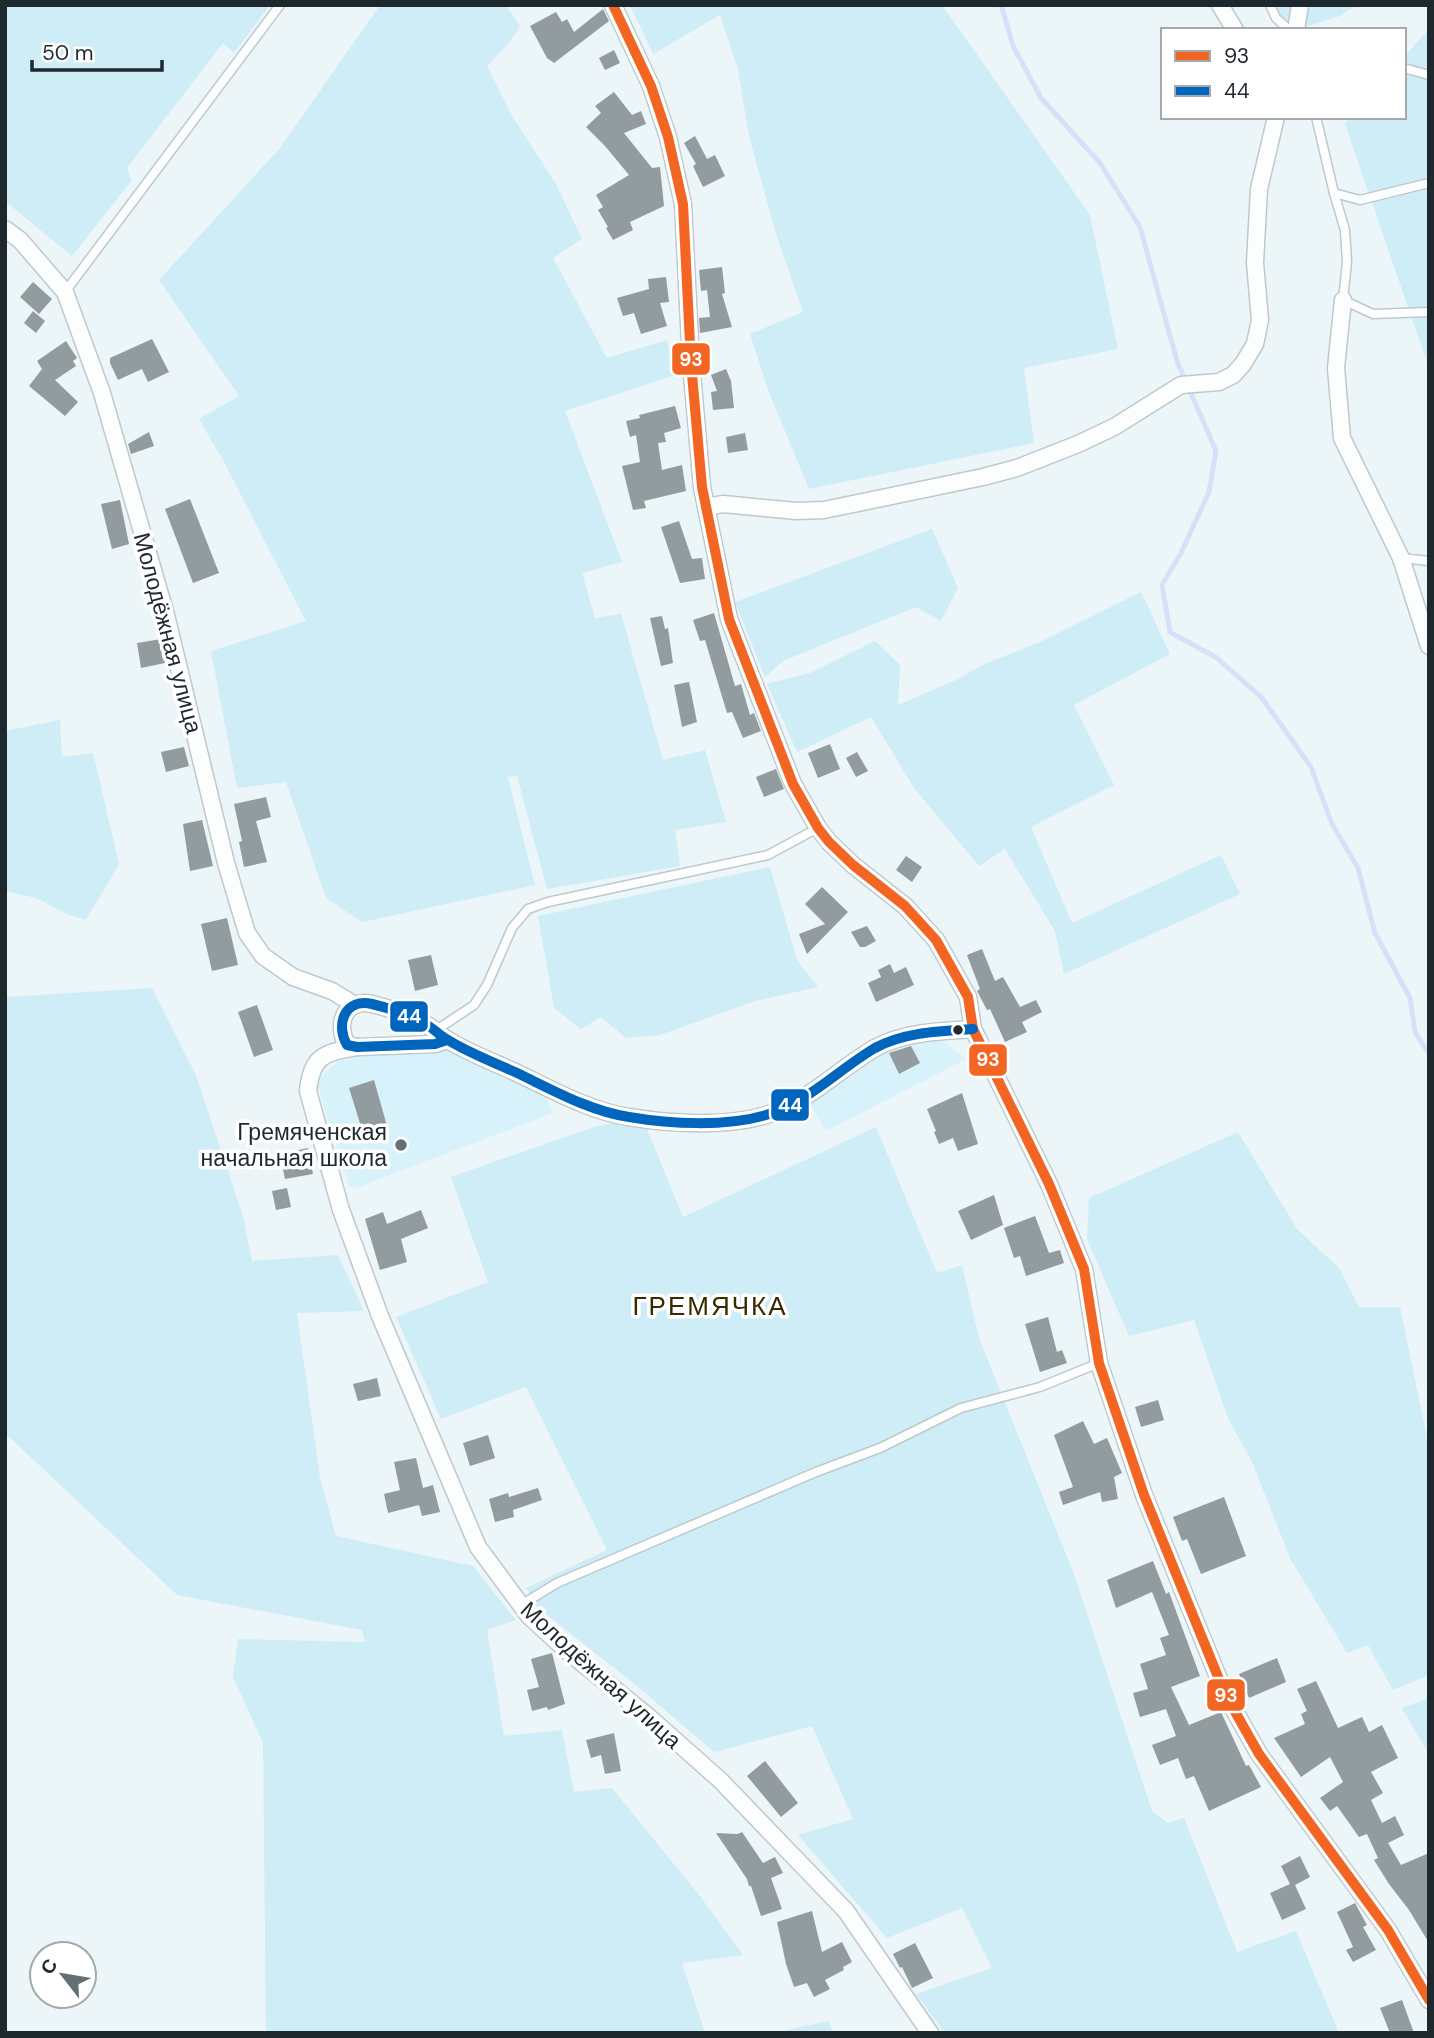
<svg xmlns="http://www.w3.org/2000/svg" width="1434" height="2038" viewBox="0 0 1434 2038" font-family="'DM Sans',sans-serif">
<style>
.built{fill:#d8f2fb}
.green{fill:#ceedf7}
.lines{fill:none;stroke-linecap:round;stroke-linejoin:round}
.stream{stroke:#d7e0f9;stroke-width:5}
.building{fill:#929b9d}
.lane-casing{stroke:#bfc8cb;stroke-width:11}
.street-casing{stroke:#bfc8cb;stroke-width:19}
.lane{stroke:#fcfefe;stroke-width:8}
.street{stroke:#fcfefe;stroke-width:16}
.bus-1-casing{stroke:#fff;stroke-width:16}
.bus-2-casing{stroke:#fff;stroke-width:16}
.bus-1{stroke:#f26522;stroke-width:10}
.bus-2{stroke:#0065bd;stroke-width:10}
.bus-dot{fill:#1d292d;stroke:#fff;stroke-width:2.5}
.poi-dot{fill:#657074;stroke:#fff;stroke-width:2.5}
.labels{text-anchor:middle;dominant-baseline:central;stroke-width:7;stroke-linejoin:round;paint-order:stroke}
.street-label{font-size:23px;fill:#1d292d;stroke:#fff}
.poi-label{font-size:23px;fill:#1d292d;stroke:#fff;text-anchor:end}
.quarter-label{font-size:26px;letter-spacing:2px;fill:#382a00;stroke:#fff}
.line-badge{stroke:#fff;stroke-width:2.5}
.badge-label{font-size:19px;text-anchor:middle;font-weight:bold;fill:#fff}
</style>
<rect width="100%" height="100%" fill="#ecf5f8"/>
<g class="built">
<path d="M931,1031l35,28 -140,72 -21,-35 71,-48z"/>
<path d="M439,1044l104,45 10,24 -197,75 -7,-2 -33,-105 21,-19 37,-10z"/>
</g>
<g class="green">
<path d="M5,5h265l-36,48 -11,-10 -96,125 5,12 -60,76 -67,-55z"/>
<path d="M380,5h126l14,21 -11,17 -22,23 25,50 44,68 26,55 -29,19 54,100 60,-18 8,35 -110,36 57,151 -40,11 13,45 26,-4 42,146 42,-10 21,72 -51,8 5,36 -133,23 -30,-113 -9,1 27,108 -173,37 -36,-24 -40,-116 -49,6 -26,-137 95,-30 -81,-157 -26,-45 40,-23 -80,-116 121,-132z"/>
<path d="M630,5h312l148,210 28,134 -94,19 10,75 -225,46 -41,-99 -18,-56 53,-22 -28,-81 -26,-95 -11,-67 -18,-54 -67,39z"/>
<path d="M1269,5h88l-17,11 -45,14h-5z"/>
<path d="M1429,29v339l-84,-244 6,-7h53v-60z"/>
<path d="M932,529l26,59 -17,33 -25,-14 -133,54 -18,16 -30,-75z"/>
<path d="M1141,592l29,62 -96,51 40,80 -83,42 41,96 149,-68 19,39 -176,80 -9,-43 -50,-82 -26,17 -65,-78 -43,-71 -74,35 -30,-68 43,-11 65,-32 25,24 -2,40 58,-25 31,-17 53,-21z"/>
<path d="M60,720l2,37 31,-4 26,111 -33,56 -17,-5 -33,-17 -31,-7v-160z"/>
<path d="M770,867l27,93 21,27 -63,14 -95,34 -34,3 -25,-21 -20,12 -27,-21 -16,-92z"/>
<path d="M152,988l44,87 47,141 9,45 86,-6 26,56 -67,2 23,165 16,58 137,30 43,54 -29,10 17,106 58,-6 12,62 38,-4 88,108 43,59 -61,8 23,70h-439l-3,-290 -30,-66 5,-38 127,3 -3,-12 -185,-35 -172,-162v-436z"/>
<path d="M621,1122l26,7 36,88 193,-90 61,146 25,-8 17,73 95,236 78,237 16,12 16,-5 53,134 59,-21 43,102h-394l-29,-39 76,-26 -30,-60 -75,30 -89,-103 55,-16 -41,-93 -98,26 -77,-66 -100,-79 -11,-19 81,-38 -81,-163 -85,32 -45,-102 92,-35 -37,-105 143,-50z"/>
<path d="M1238,1132l59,97 42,39 20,39h41l29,140v228l-36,15 -25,-45 -21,8 -57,-95 -37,-94 -25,-46 -34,-98 -65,16 -42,-97 2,-41z"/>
<path d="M1429,1698v56l-27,-46z"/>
<path d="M828,2021l5,12h-59z"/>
</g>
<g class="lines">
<path class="stream" d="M1001,5l12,41 28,52 59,65 40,64 37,134 39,90 -7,41 -28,61 -19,32 8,47 47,26 45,40 49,69 21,57 26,44 17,65 35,65 5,34 14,22"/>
</g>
<g class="building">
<path d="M603,9l6,12 -55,42 -7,-5 -17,-32 26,-14 6,10 5,-3 7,13z"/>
<path d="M614,50l6,13 -15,7 -6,-12z"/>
<path d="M614,92l18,23 9,-4 5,13 -22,9 28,35 8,-1 4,39 -34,16 3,8 -20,10 -7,-12 2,-1 -10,-17 5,-3 -7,-12 33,-20 -24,-29 -19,-19 15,-14 -6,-7z"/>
<path d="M695,136l12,23 8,-4 10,21 -22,11 -10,-21 3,-2 -12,-21z"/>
<path d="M722,267l3,26 -3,1 10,33 -32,6 -1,-15 11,-1 -3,-27 -6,1 -2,-21z"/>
<path d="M666,277l3,25 -9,1 7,23 -26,8 -7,-21 -11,3 -6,-18 32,-9 -1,-10z"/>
<path d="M33,282l19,17 -13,15 -19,-17z"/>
<path d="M33,311l12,10 -9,12 -12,-10z"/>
<path d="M152,339l17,33 -21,10 -6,-13 -24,11 -8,-17v-5z"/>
<path d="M66,341l11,17 -4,3 3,5 -21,14 23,22 -13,14 -36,-30 13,-17 -5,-8z"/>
<path d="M726,369l5,12 3,27 -21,2 -2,-18 6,-1 -6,-16z"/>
<path d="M675,406l6,22 -17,5 2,9 -8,1 4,27 20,-5 4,26 -42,10 2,7 -13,2 -11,-44 18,-4 -4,-27 -6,2 -4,-16 14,-3 -1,-3z"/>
<path d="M149,432l5,14 -23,8 -3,-10z"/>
<path d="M745,433l3,17 -20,3 -2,-16z"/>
<path d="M190,499l29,74 -26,10 -28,-74z"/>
<path d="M120,500l9,44 -17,5 -11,-45z"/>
<path d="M679,521l13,38 10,-1 3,21 -25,4 -19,-56z"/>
<path d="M714,613l21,73 6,-2 9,31 4,-2 7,18 -18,7 -11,-26 -5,1 -22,-73 -5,1 -7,-21z"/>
<path d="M662,616l3,13 3,-1 5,35 -12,3 -11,-48z"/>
<path d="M161,639l4,24 -24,5 -4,-25z"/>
<path d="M689,682l8,40 -15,5 -8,-42z"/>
<path d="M830,744l10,25 -22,9 -10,-25z"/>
<path d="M184,747l5,19 -23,6 -5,-20z"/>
<path d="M857,752l11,19 -12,6 -10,-19z"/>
<path d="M776,769l8,20 -20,8 -8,-20z"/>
<path d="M266,797l5,20 -15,4 11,41 -23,5 -5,-25 3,-1 -8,-37z"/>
<path d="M202,820l11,46 -23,5 -7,-47z"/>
<path d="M906,856l16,11 -10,15 -16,-12z"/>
<path d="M822,887l26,25 -41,42 -8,-20 26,-10 -20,-20z"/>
<path d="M227,918l11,47 -26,6 -11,-47z"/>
<path d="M867,926l9,15 -11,6h-5l-9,-15z"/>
<path d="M982,949l13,32 8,-4 17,30 16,-7 6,12 -20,10 5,10 -22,10 -15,-33 -3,1 -10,-19 3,-2 -13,-34z"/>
<path d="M431,955l7,30 -23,6 -7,-31z"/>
<path d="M890,964l4,9 12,-6 8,18 -38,17 -8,-19 13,-6 -3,-7z"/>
<path d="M257,1005l16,45 -19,7 -16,-45z"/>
<path d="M911,1046l9,17 -21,11 -10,-21z"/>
<path d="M374,1080l13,46 -24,7 -14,-45z"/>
<path d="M962,1093l16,51 -20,7 -5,-13 -14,6 -5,-12 2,-1 -9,-22z"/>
<path d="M308,1148l5,26 -28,5 -5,-25z"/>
<path d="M287,1188l4,19 -15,3 -4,-19z"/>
<path d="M994,1195l9,30 -32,15 -13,-29z"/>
<path d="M421,1210l7,18 -27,11 6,23 -27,8 -15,-51 18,-7 4,12z"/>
<path d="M1035,1216l14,37 11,-3 4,13 -38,13 -6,-20 -6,2 -10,-30z"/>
<path d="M1048,1317l9,35 5,-2 5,13 -27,9 -15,-48z"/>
<path d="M377,1378l4,18 -23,5 -5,-17z"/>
<path d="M1158,1400l6,20 -23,7 -6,-20z"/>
<path d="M1083,1421l11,23 13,-6 15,35 -8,4 4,22 -16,3 -2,-10 -37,13 -4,-13 14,-5 -19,-52z"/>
<path d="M488,1435l7,23 -25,8 -7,-23z"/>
<path d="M416,1458l7,30 10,-3 7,27 -18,4 -3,-11 -31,8 -4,-19 16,-4 -6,-28z"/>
<path d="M538,1488l4,12 -29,10 1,7 -19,5 -6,-23 19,-6 1,4z"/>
<path d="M1224,1497l22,59 -45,18 -14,-35 -5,2 -9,-24z"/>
<path d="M1153,1561l13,33 3,-2 31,84 -29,11 18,38 32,-13 25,54 3,-1 12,22 -52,24 -15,-35 -8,3 -8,-21 -18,7 -8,-20 24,-9 -10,-27 -26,8 -7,-24 15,-4 -8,-25 26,-9 -6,-17 9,-3 -17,-43 -36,16 -9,-28z"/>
<path d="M552,1653l13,51 -17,6 -1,-3 -15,4 -5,-21 12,-3 -8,-28z"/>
<path d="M1277,1658l9,24 -37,16 -10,-24z"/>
<path d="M1316,1681l22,47 24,-11 7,15 13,-7 16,33 -27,14 12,21 -12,7 11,23 13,-7 9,19 -16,8 13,22 28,-12v90l-20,-33 -20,-26 -15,-24 4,-2 -11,-24 -8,3 -22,-31 -7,5 -10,-13 23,-16 -13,-25 -29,20 -27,-39 31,-14 -4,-10 6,-3 -10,-22z"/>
<path d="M614,1733l7,38 -16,3 -4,-19 -10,3 -5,-18z"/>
<path d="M765,1761l33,42 -17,14 -34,-41z"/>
<path d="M742,1832l21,31 12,-6 8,16 -12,5 11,31 -21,7 -10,-30h-2l-2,-7 -31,-46 22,1z"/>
<path d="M1300,1856l10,21 -15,8 11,24 -24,11 -12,-27 20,-9 -9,-18z"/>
<path d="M1355,1903l12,22 -4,2 13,23 -23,12 -7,-12 7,-3 -16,-35z"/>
<path d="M812,1911l10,41 20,-10 10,20 -9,5 1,3 -19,10 5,9 -16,8 -7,-14 -13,4 -8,-23 -9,-42z"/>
<path d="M915,1943l18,35 -21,10 -10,-21 -2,1 -7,-14z"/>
<path d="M1402,2000l12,33h-24l-10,-25z"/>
</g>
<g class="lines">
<g class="lane-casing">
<g id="lane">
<path d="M1270,5l6,13 13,12"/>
<path d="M1404,68l25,7"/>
<path d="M1316,117l18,76 26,7 69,-17"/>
<path d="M1334,193l11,37 2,32 -4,38 30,14 56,-2"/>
<path d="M65,292l215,-287"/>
<path d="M1401,558l28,3"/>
<path d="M435,1031l39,-26 13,-20 25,-57 16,-19 20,-7 220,-47 50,-27"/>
<path d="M521,1605l36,-22 259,-111 64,-24 81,-40 79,-21 59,-24"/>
</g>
</g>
<g class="street-casing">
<g id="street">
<path d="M613,5l38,81 17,51 15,67 8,159 11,124 27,132 64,165 25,44 11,14 24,23 52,41 31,34 32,57 5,32 76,155 35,85 15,94 45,132 81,199 34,60 129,176 41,70"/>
<path d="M1220,5l15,25"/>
<path d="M1296,30l4,-25"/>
<path d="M5,229l15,11 45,52 37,101 64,222 60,248 21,70 16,23 30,21 39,14 23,14"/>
<path d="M1343,300l-7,68 6,70 59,120 28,88"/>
<path d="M706,507l17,-3 73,7 28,-1 159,-33 34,-9 61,-24 36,-17 67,-42 38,-3 14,-7 10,-11 12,-20 5,-24 -5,-57 4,-74 17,-72"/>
<path d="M447,1040l-12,4 -78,3 -10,-2c-12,-21 -2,-47 25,-41 18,4 38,12 55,21 7,4 13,11 21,15 21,13 45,22 67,32 36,17 74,39 114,45 41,7 97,10 137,-2 41,-12 73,-46 109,-67 29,-16 65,-17 98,-19"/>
<path d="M357,1047c-33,6 -45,8 -49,44l33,119 39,106 98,231 51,69 36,33 85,69 70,62 126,131 84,122"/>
</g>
</g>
<use href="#lane" class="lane"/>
<use href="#street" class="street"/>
<g class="bus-1-casing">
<path id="bus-1" d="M613,5l38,81 17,51 15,67 8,159 11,124 27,132 64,165 25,44 11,14 24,23 52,41 31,34 32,57 5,32 76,155 35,85 15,94 45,132 81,199 34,60 129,176 41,70"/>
</g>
<g class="bus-2-casing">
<path id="bus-2" d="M447,1040l-12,4 -78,3 -10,-2c-12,-21 -2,-47 25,-41 18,4 38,12 55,21 7,4 13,11 21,15 21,13 45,22 67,32 36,17 74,39 114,45 41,7 97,10 137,-2 41,-12 73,-46 109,-67 29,-16 65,-17 98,-19"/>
</g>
<use href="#bus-1" class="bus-1"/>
<use href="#bus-2" class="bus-2"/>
</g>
<circle class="bus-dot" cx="958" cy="1030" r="6"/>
<circle class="poi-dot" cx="401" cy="1145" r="7"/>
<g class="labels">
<g class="street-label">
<text transform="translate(168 633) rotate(75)">Молодёжная улица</text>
<text transform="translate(601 1675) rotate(42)">Молодёжная улица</text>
</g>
<g class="poi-label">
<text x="387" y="1132">Гремяченская<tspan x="387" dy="26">начальная школа</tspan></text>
</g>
<g class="quarter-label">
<text x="710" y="1306">ГРЕМЯЧКА</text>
</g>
</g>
<g class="line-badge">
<rect x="671" y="342" width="40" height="34" rx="7" fill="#f26522"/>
<rect x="389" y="1000" width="40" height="33" rx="7" fill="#0065bd"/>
<rect x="968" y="1043" width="40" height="34" rx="7" fill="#f26522"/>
<rect x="770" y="1088" width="40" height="34" rx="7" fill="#0065bd"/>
<rect x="1206" y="1678" width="40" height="34" rx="7" fill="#f26522"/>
</g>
<g class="badge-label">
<text x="691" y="366">93</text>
<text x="409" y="1023">44</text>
<text x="988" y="1066">93</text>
<text x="790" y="1112">44</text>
<text x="1226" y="1702">93</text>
</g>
<rect width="1434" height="2038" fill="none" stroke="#1d292d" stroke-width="14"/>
<rect x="1161" y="28" width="245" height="91" fill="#ffffff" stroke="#a5a9ab" stroke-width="2"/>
<rect x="1175" y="51" width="35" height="10" fill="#f26522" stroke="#a5a9ab" stroke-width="2"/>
<text x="1224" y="63" font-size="21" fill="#1d292d">93</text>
<rect x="1175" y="86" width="35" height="10" fill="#0065bd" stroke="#a5a9ab" stroke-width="2"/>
<text x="1224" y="98" font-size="21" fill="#1d292d">44</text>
<g transform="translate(63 1975) rotate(301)"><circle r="33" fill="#ffffff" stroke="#a5a9ab" stroke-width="2"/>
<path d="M0-5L12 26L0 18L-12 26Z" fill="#657074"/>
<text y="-10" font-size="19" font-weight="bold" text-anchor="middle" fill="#1d292d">С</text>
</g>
<path d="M32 60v10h130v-10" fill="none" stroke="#1d292d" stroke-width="3.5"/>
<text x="42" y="60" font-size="21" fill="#1d292d" stroke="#ffffff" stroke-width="5" paint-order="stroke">50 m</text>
</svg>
